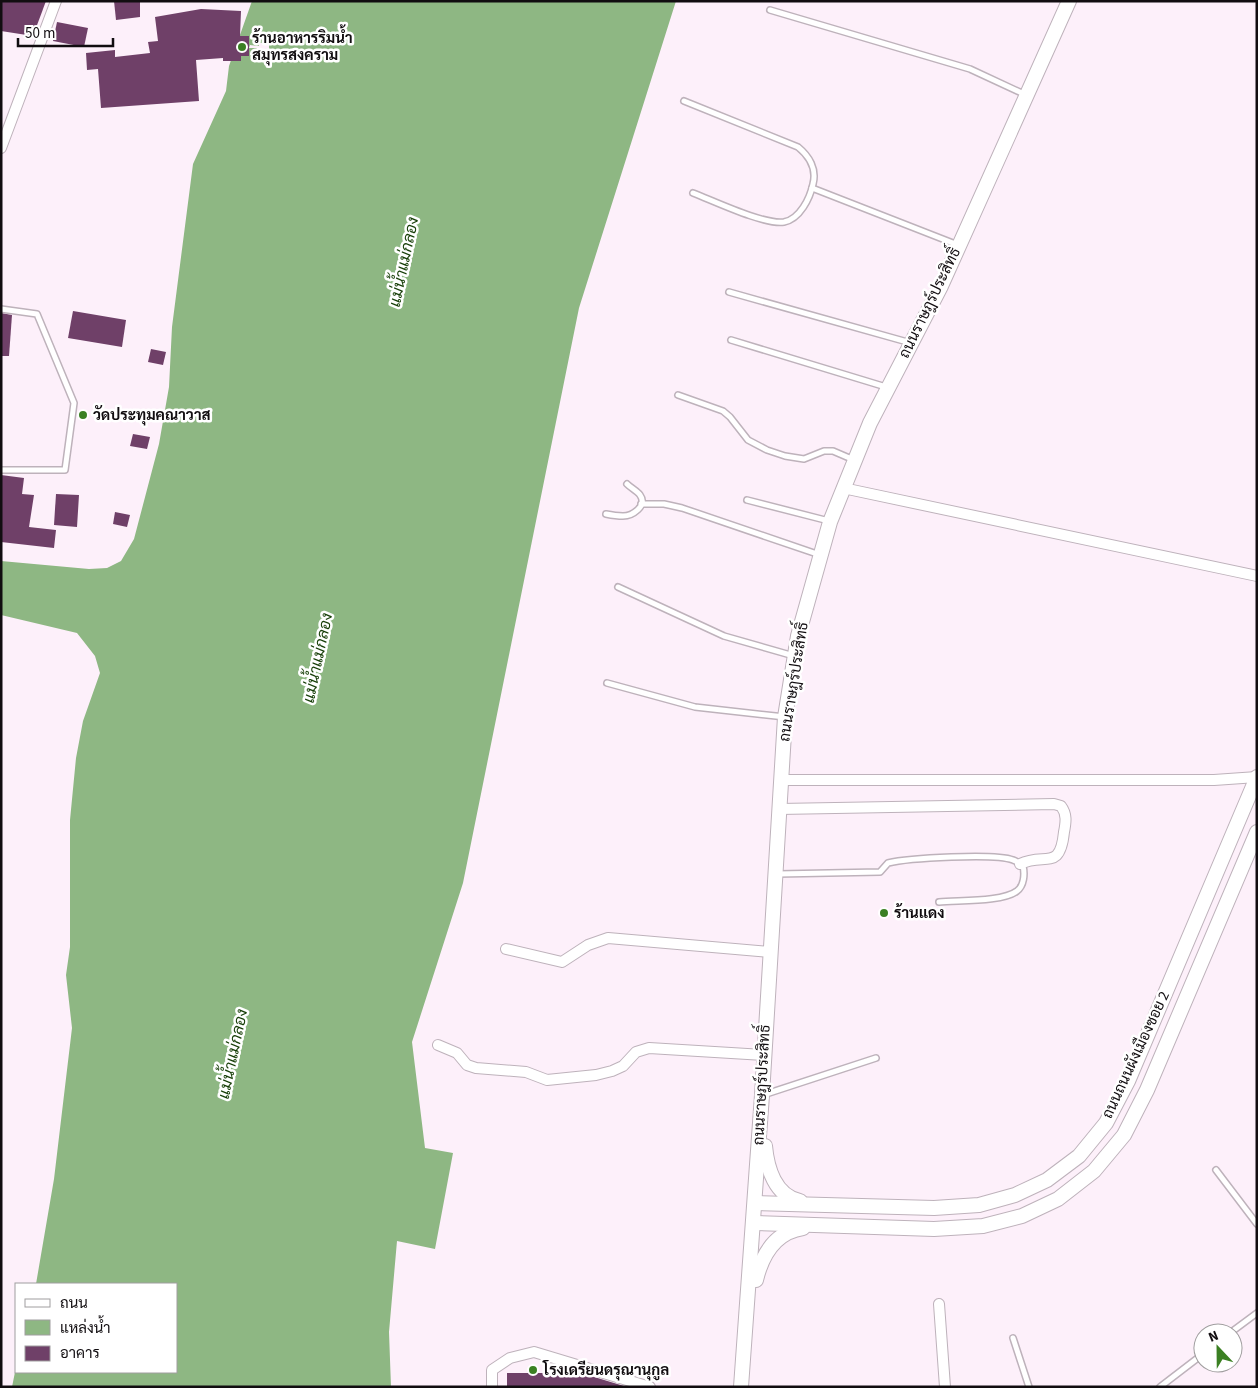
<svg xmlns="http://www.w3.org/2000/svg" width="1258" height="1388" viewBox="0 0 1258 1388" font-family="'Source Sans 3',Sarabun,sans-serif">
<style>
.water{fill:#8eb783}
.pier{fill:#fdf0fa}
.building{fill:#6f4068}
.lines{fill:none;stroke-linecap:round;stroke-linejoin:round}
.lane-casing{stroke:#beb2bb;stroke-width:8}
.street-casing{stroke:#beb2bb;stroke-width:12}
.secondary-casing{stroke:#beb2bb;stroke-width:16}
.lane{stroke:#fff;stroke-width:5}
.street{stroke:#fff;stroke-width:10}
.secondary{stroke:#fff;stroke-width:14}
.poi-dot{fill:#3b8023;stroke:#fff;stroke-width:2}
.labels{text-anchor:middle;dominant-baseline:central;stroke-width:5;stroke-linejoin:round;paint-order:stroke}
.poi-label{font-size:15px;font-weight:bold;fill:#110d10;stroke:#fff;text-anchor:start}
.street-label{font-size:15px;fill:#110d10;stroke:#fff}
.water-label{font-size:16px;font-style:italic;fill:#153d06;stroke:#fff}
</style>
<rect width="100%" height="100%" fill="#fdf0fa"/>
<path class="water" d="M252,1h424l-97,307 -116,575 -51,159 13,106 28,5 -18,96 -38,-8 -8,91 2,55h-379l4,-20v5h160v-88h-140l18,-105 18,-151 -6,-53 4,-28v-127l6,-62 7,-37 17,-48 -5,-17 -18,-23 -76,-18v-54l88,8 18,-1 14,-7 13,-22 25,-95 10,-57 3,-60 21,-163 33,-73 3,-25z"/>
<path class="pier" d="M259,43h10v9h-10v-4h-10l1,-3 9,1z"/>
<g class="building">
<path d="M1,1h45l-13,35 -32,-5z"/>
<path d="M114,1h26v16l-24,3z"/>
<path d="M201,9l40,2 -1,25h9v20h-8v5h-18v-3l-27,2 3,41 -98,7 -3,-39 -11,1 -1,-17 29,-3v7l35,-4 -2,-11 10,-1 -3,-24z"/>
<path d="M57,22l31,6 -4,19 -31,-6z"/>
<path d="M73,311l53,9 -4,27 -54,-9z"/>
<path d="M1,313l11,2 -3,41h-8z"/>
<path d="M151,349l15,3 -3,13 -15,-3z"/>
<path d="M133,434l17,3 -3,12 -17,-3z"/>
<path d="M1,475l23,3 -2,16 12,1 -5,32 27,3 -2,18 -53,-6z"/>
<path d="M56,494l23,1 -2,32 -23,-2z"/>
<path d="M115,512l15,3 -3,12 -14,-3z"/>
<path d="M507,1373h74l43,13 -117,1z"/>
</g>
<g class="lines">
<g class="lane-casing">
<g id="lane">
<path d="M770,10l200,59 56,26"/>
<path d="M684,101l114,46c11,9 19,22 15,37 -3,14 -13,35 -29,38 -20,3 -70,-21 -91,-29"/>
<path d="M812,188l146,57"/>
<path d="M729,292l182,51"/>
<path d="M1,309l36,5 37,89 -9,67h-64"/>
<path d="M731,340l155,47"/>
<path d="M678,395l45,16 7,6 18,23 19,10 18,6 19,3 20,-8h9l21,9"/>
<path d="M747,500l82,21"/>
<path d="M641,504h23l18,4 138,47"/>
<path d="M606,514c5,1 11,2 17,2 9,0 25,-10 17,-21 -3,-4 -9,-7 -13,-11"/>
<path d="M618,587l106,49 70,20"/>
<path d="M607,683l88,24 90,10"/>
<path d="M778,874l102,-2 8,-9c20,-5 107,-10 125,-3 4,1 7,4 10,6 2,8 1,20 -6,25 -14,11 -59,9 -78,11"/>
<path d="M763,1095l113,-37"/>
<path d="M1216,1170l41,54"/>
<path d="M1230,1333l27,-20"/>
<path d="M1013,1338l16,49"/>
<path d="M1160,1387l43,-33"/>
</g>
</g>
<g class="street-casing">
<g id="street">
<path d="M1,148l55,-147"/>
<path d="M843,488l414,88"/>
<path d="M781,780h433l43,-3"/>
<path d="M779,809l275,-5 7,2c6,8 5,16 3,26 -4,40 -19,20 -44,32"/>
<path d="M506,949l56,13 26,-17 20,-7 162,14"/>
<path d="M438,1045l19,8 10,12 9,3 50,4 21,8 49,-5 16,-4 11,-5 13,-14 13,-4 115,7"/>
<path d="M939,1304l6,83"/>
<path d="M492,1387v-17l18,-12 24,-6 116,35"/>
</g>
</g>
<g class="secondary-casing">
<g id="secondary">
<path d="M765,1146c2,22 10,50 35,55"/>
<path d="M755,1203l179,5 45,-3 36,-10 32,-15 32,-24 27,-33 22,-42 129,-304"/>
<path d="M754,1223l180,6 49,-3 39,-10 36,-17 36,-28 30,-36 23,-45 110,-258"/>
<path d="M756,1280c6,-25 19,-48 47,-52"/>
<path d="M741,1387l21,-292 23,-378 13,-81 32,-114 40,-99 71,-137 128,-285"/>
</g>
</g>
<use href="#lane" class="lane"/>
<use href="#street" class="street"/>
<use href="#secondary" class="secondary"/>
</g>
<g class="poi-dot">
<circle cx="242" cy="47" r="5"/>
<circle cx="83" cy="415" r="5"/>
<circle cx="884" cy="913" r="5"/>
<circle cx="533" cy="1370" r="5"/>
</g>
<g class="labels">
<g class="poi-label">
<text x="252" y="38">ร้านอาหารริมน้ำ<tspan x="252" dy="17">สมุทรสงคราม</tspan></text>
<text x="93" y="415">วัดประทุมคณาวาส</text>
<text x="894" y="913">ร้านแดง</text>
<text x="543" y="1370">โรงเดรียนดรุณานุกูล</text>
</g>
<g class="street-label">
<text transform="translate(930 303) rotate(-64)">ถนนราษฎร์ประสิทธิ์</text>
<text transform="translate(794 682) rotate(-81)">ถนนราษฎร์ประสิทธิ์</text>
<text transform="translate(1136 1055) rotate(-65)">ถนนถนนผังเมืองซอย 2</text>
<text transform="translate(762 1085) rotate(-87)">ถนนราษฎร์ประสิทธิ์</text>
</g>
<g class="water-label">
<text transform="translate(404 262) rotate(-78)">แม่น้ำแม่กลอง</text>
<text transform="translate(318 658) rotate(-78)">แม่น้ำแม่กลอง</text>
<text transform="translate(233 1054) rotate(-78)">แม่น้ำแม่กลอง</text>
</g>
</g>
<rect width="1258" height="1388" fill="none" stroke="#110d10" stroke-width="5"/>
<rect x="15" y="1283" width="162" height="90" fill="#ffffff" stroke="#a09e9f"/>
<rect x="25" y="1299" width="25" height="8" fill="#ffffff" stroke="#a09e9f"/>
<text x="60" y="1308" font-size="15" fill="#110d10">ถนน</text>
<rect x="25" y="1320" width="25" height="15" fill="#8eb783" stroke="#a09e9f"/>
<text x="60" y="1333" font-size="15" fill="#110d10">แหล่งน้ำ</text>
<rect x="25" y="1346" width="25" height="15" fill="#6f4068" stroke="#a09e9f"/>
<text x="60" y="1358" font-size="15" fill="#110d10">อาคาร</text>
<g transform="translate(1218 1348) rotate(338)"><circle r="24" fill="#ffffff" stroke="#a09e9f"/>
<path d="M0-4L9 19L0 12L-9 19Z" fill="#3b8023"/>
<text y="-8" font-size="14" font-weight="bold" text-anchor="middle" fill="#110d10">N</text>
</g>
<path d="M18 38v8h95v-8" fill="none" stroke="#110d10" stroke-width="2.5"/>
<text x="25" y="38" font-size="15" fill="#110d10" stroke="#ffffff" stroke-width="4" paint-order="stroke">50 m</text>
</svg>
